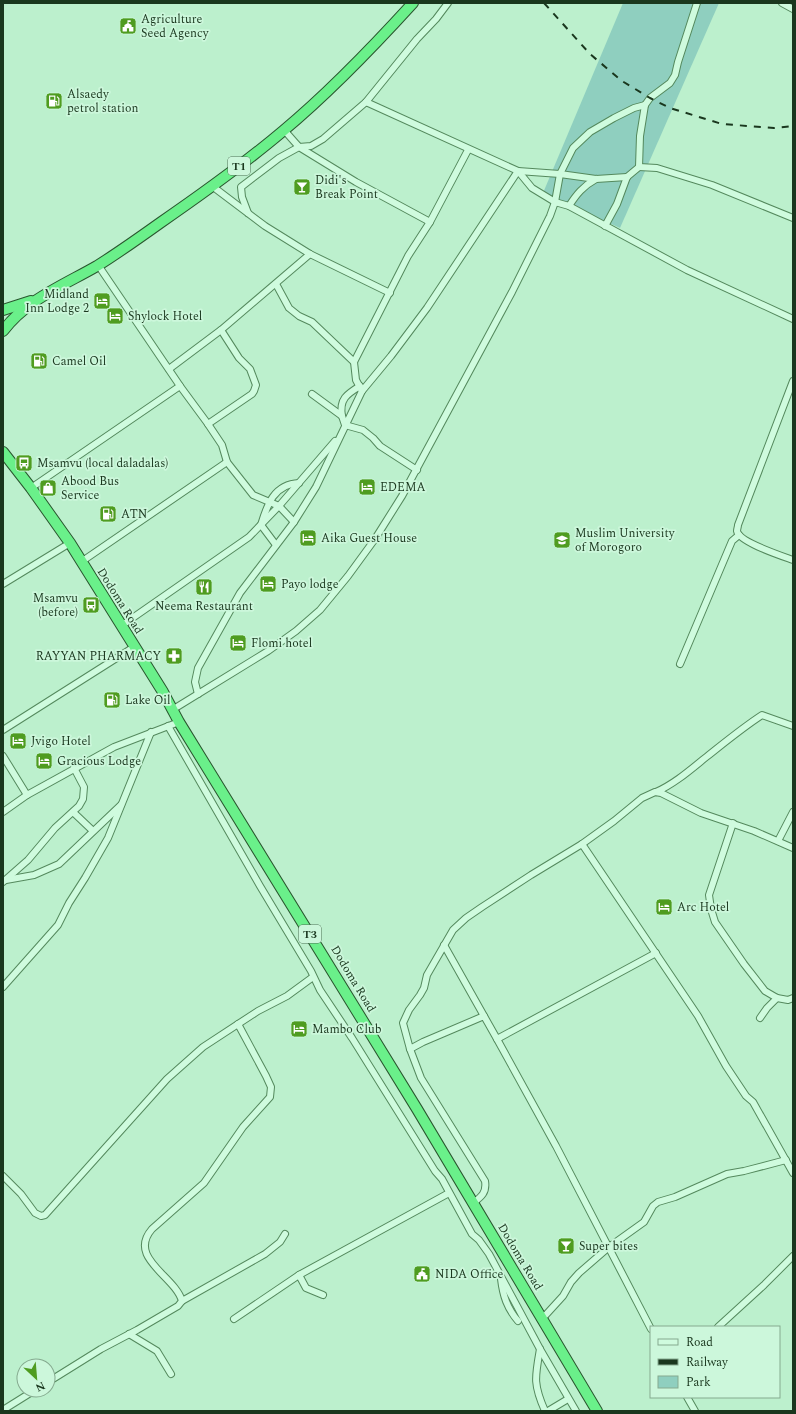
<svg xmlns="http://www.w3.org/2000/svg" width="796" height="1414" viewBox="0 0 796 1414" font-family="Spectral,serif">
<style>
.green{fill:#8fcfbf}
.lines{fill:none;stroke-linecap:round;stroke-linejoin:round}
.minor-casing{stroke:#54895d;stroke-width:8}
.trunk-casing{stroke:#29562e;stroke-width:12}
.minor{stroke:#cffbde;stroke-width:6}
.trunk{stroke:#6af08a;stroke-width:10}
.rail{stroke:#1a371e;stroke-width:2;stroke-dasharray:7 7;stroke-linecap:butt}
.labels{text-anchor:middle;dominant-baseline:central;stroke-width:3.5;stroke-linejoin:round;paint-order:stroke}
.shield{fill:#ccf7db;stroke:#4f7157;stroke-width:1}
.shield-label{font-size:11px;font-weight:bold;fill:#1a371e}
.poi-label{font-size:12px;fill:#1a371e;stroke:#ccf7db;text-anchor:start}
.street-label{font-size:12px;fill:#1a371e;stroke:#ccf7db}
</style>
<rect width="100%" height="100%" fill="#bcf0cd"/>
<path class="green" d="M623,3h96l-99,225 -77,-35z"/>
<g class="lines">
<g class="minor-casing">
<g id="minor">
<path d="M782,3l11,6"/>
<path d="M366,102l51,-63 19,-20 12,-16"/>
<path d="M284,130l15,17 12,-1 12,-7 43,-37 152,69 14,17 23,14 14,4 118,64 106,49"/>
<path d="M639,167l18,1 55,17 81,33"/>
<path d="M212,186l53,40 45,28 80,39"/>
<path d="M569,206c7,-11 14,-20 27,-27"/>
<path d="M248,213l-6,-16 -1,-10 38,-29 20,-11 57,35 74,40"/>
<path d="M605,226l12,-22 10,-27 12,-10 1,-31 5,-31 5,-7 20,-15 5,-8 3,-13 19,-59"/>
<path d="M98,265l82,121 28,38 14,21 5,17 26,33 26,11 15,16"/>
<path d="M276,284l13,24 10,8 13,6 42,40 2,18 6,11"/>
<path d="M354,362l54,-106 22,-34 38,-72"/>
<path d="M169,369l52,-39 89,-76"/>
<path d="M793,381l-55,144c0,2 -1,4 -1,6 2,11 45,25 56,29"/>
<path d="M312,394l30,22 3,9 18,5 10,8 7,8 37,24"/>
<path d="M342,416c-3,-17 5,-22 18,-30"/>
<path d="M208,424l44,-30 2,-3 2,-6 -6,-16 -11,-11 -18,-28"/>
<path d="M31,488l149,-102"/>
<path d="M276,545l-15,-20c6,-20 13,-41 38,-42"/>
<path d="M81,562l146,-100"/>
<path d="M3,584l67,-41"/>
<path d="M121,626l128,-89 30,-31 56,-65"/>
<path d="M680,664l52,-123 7,-6"/>
<path d="M198,694l-3,-12 3,-14 42,-75 54,-71 22,-35 46,-96 29,-35 36,-48 91,-137 42,3 36,5 31,-2"/>
<path d="M172,710l96,-59 28,-20 24,-21 28,-34 27,-37 27,-43 110,-204 38,-76 5,-14 5,-28 13,-26 17,-16 24,-14 20,-10 11,-3"/>
<path d="M168,726l92,160 51,85 9,19 32,48 83,133 7,8 30,55 7,6 10,14 51,95 36,62"/>
<path d="M3,730l131,-83"/>
<path d="M3,756l24,39"/>
<path d="M656,792c18,-8 33,-21 49,-34 19,-15 37,-30 57,-43l31,11"/>
<path d="M3,812l24,-17 87,-48 65,-25"/>
<path d="M73,812l20,19"/>
<path d="M733,823l-24,72 2,14 4,13 29,42 21,27 12,7 11,2 5,-2"/>
<path d="M778,841l15,-29"/>
<path d="M582,844l32,-23 28,-23 13,-6 6,1 40,20 53,18 39,17"/>
<path d="M6,880l28,-5 25,-11 62,-59"/>
<path d="M3,882l25,-22 27,-32 24,-22 4,-7 1,-12 -10,-19"/>
<path d="M444,945l40,71"/>
<path d="M3,987l55,-62 11,-22 16,-25 23,-40 43,-106"/>
<path d="M760,1018l7,-10 10,-10"/>
<path d="M497,1039l59,107 95,183"/>
<path d="M410,1049l13,-7 61,-26 13,23 159,-86"/>
<path d="M3,1176l18,18 14,19 6,3 4,-1 122,-136 36,-32 55,-36 29,-15 26,-19"/>
<path d="M472,1204c9,-7 15,-11 13,-23l-64,-103 -11,-29 -7,-26 6,-13 11,-15 4,-7 3,-13 26,-45 13,-12 16,-11 49,-32 51,-31 116,172 28,50 20,30 7,6 40,71"/>
<path d="M299,1275l150,-82"/>
<path d="M501,1279c2,17 6,29 17,42"/>
<path d="M182,1301l83,-47 15,-12 5,-8"/>
<path d="M234,1319l65,-44 7,13 17,7"/>
<path d="M542,1319l21,-23 8,-14 8,-9 30,-26 35,-25 9,-16 5,-4 17,-5 52,-23 17,-3 42,-11"/>
<path d="M718,1327l46,-42 29,-29"/>
<path d="M129,1334l28,17 14,23"/>
<path d="M540,1349c-5,28 -7,35 5,62"/>
<path d="M48,1382l53,-33 36,-19 41,-24 4,-5c-7,-25 -55,-43 -30,-72l52,-46 39,-56 27,-30 1,-10 -5,-11 -28,-52"/>
<path d="M687,1397l8,14"/>
<path d="M3,1410l32,-20"/>
<path d="M548,1411l20,-12"/>
</g>
</g>
<g class="trunk-casing">
<g id="trunk">
<path d="M3,310l28,-9"/>
<path d="M3,331c23,-31 61,-46 94,-65 21,-13 42,-28 63,-43 42,-29 84,-59 123,-92 47,-39 89,-83 130,-128"/>
<path d="M3,452l28,36 39,55 93,149 16,30 238,387 180,302"/>
</g>
</g>
<use href="#minor" class="minor"/>
<use href="#trunk" class="trunk"/>
<path class="rail" d="M544,3l46,51 32,27 28,17 20,10 52,16 52,4 19,-2"/>
</g>
<defs>
<g id="civic-square" transform="scale(0.9)"><rect x="-9" y="-9" width="18" height="18" rx="4" fill="#4f9c20" stroke="#ccf7db"/><path d="M-.6-6.5H3V-4.5H.6V-3L4-1V1h2V6H-6V1h2V-1L-.6-3ZM-1.2 2.5V6h2.4V2.5Z" fill="#fff"/></g>
<g id="fuel-square" transform="scale(0.9)"><rect x="-9" y="-9" width="18" height="18" rx="4" fill="#4f9c20" stroke="#ccf7db"/><path d="M-5.5-6h7V0h2V4h1.3V-2.5L3-4.5l.8-.8L6-3V5H2.5V1h-1V6h-7ZM-4.2-4.7v3.2H.2V-4.7Z" fill="#fff"/></g>
<g id="bar-square" transform="scale(0.9)"><rect x="-9" y="-9" width="18" height="18" rx="4" fill="#4f9c20" stroke="#ccf7db"/><path d="M-6-5H6L.8 .8V4.5H3.5V6h-7V4.5H-.8V.8Z" fill="#fff"/></g>
<g id="hotel-square" transform="scale(0.9)"><rect x="-9" y="-9" width="18" height="18" rx="4" fill="#4f9c20" stroke="#ccf7db"/><path d="M-6-4.5h1.5V1H6V5H4.5V3h-9V5H-6ZM-4 0a1.8 1.8 0 1 1 3.6 0ZM.5 0V-2.5h3Q6-2.5 6 0Z" fill="#fff"/></g>
<g id="bus-square" transform="scale(0.9)"><rect x="-9" y="-9" width="18" height="18" rx="4" fill="#4f9c20" stroke="#ccf7db"/><path d="M-5-6H5V4H4V6H2V4H-2V6H-4V4H-5ZM-3.5-4V0h7V-4ZM-3.5 1.2v1.5H-2V1.2ZM2 1.2v1.5H3.5V1.2Z" fill="#fff"/></g>
<g id="shop-square" transform="scale(0.9)"><rect x="-9" y="-9" width="18" height="18" rx="4" fill="#4f9c20" stroke="#ccf7db"/><path d="M-5-2.5h2.3a2.7 3.5 0 0 1 5.4 0H5L5.5 6h-11ZM-1.5-2.5h3a1.5 2.3 0 0 0-3 0Z" fill="#fff"/></g>
<g id="university-square" transform="scale(0.9)"><rect x="-9" y="-9" width="18" height="18" rx="4" fill="#4f9c20" stroke="#ccf7db"/><path d="M0-5L7-2L0 1L-7-2ZM-4 1L0 2.5L4 1V4Q0 6-4 4Z" fill="#fff"/></g>
<g id="restaurant-square" transform="scale(0.9)"><rect x="-9" y="-9" width="18" height="18" rx="4" fill="#4f9c20" stroke="#ccf7db"/><path d="M-5-6h1v4h1v-4h1v4h1v-4h1v5L-1.5 .5V6h-2V.5L-5-1ZM5-6V6H3V1.5H1.5Q1.5-4 5-6Z" fill="#fff"/></g>
<g id="pharmacy-square" transform="scale(0.9)"><rect x="-9" y="-9" width="18" height="18" rx="4" fill="#4f9c20" stroke="#ccf7db"/><path d="M-2-6h4v4h4v4h-4v4h-4v-4h-4v-4h4Z" fill="#fff"/></g>
</defs>
<g fill-rule="evenodd">
<use href="#civic-square" x="128" y="26"/>
<use href="#fuel-square" x="54" y="101"/>
<use href="#bar-square" x="302" y="187"/>
<use href="#hotel-square" x="102" y="301"/>
<use href="#hotel-square" x="115" y="316"/>
<use href="#fuel-square" x="39" y="361"/>
<use href="#bus-square" x="24" y="463"/>
<use href="#hotel-square" x="367" y="487"/>
<use href="#shop-square" x="48" y="488"/>
<use href="#fuel-square" x="108" y="514"/>
<use href="#hotel-square" x="308" y="538"/>
<use href="#university-square" x="562" y="540"/>
<use href="#hotel-square" x="268" y="584"/>
<use href="#restaurant-square" x="204" y="587"/>
<use href="#bus-square" x="91" y="605"/>
<use href="#hotel-square" x="238" y="643"/>
<use href="#pharmacy-square" x="174" y="656"/>
<use href="#fuel-square" x="112" y="700"/>
<use href="#hotel-square" x="18" y="741"/>
<use href="#hotel-square" x="44" y="761"/>
<use href="#hotel-square" x="664" y="907"/>
<use href="#hotel-square" x="299" y="1029"/>
<use href="#bar-square" x="566" y="1246"/>
<use href="#civic-square" x="422" y="1274"/>
</g>
<g class="labels">
<g class="shield">
<rect x="228" y="157" width="22" height="18" rx="3"/>
<rect x="299" y="925" width="22" height="18" rx="3"/>
</g>
<g class="shield-label">
<text x="239" y="166">T1</text>
<text x="310" y="934">T3</text>
</g>
<g class="poi-label">
<text x="141" y="19">Agriculture<tspan x="141" dy="14">Seed Agency</tspan></text>
<text x="67" y="94">Alsaedy<tspan x="67" dy="14">petrol station</tspan></text>
<text x="315" y="180">Didi's<tspan x="315" dy="14">Break Point</tspan></text>
<text x="89" y="294" text-anchor="end">Midland<tspan x="89" dy="14">Inn Lodge 2</tspan></text>
<text x="128" y="316">Shylock Hotel</text>
<text x="52" y="361">Camel Oil</text>
<text x="37" y="463">Msamvu (local daladalas)</text>
<text x="61" y="481">Abood Bus<tspan x="61" dy="14">Service</tspan></text>
<text x="380" y="487">EDEMA</text>
<text x="121" y="514">ATN</text>
<text x="575" y="533">Muslim University<tspan x="575" dy="14">of Morogoro</tspan></text>
<text x="321" y="538">Aika Guest House</text>
<text x="281" y="584">Payo lodge</text>
<text x="78" y="598" text-anchor="end">Msamvu<tspan x="78" dy="14">(before)</tspan></text>
<text x="204" y="606" text-anchor="middle">Neema Restaurant</text>
<text x="251" y="643">Flomi hotel</text>
<text x="161" y="656" text-anchor="end">RAYYAN PHARMACY</text>
<text x="125" y="700">Lake Oil</text>
<text x="31" y="741">Jvigo Hotel</text>
<text x="57" y="761">Gracious Lodge</text>
<text x="677" y="907">Arc Hotel</text>
<text x="312" y="1029">Mambo Club</text>
<text x="579" y="1246">Super bites</text>
<text x="435" y="1274">NIDA Office</text>
</g>
<g class="street-label">
<text transform="translate(120 601) rotate(58)">Dodoma Road</text>
<text transform="translate(353 979) rotate(59)">Dodoma Road</text>
<text transform="translate(520 1257) rotate(59)">Dodoma Road</text>
</g>
</g>
<rect width="796" height="1414" fill="none" stroke="#1a371e" stroke-width="8"/>
<rect x="650" y="1326" width="130" height="72" fill="#ccf7db" stroke="#85aa8f"/>
<rect x="658" y="1339" width="20" height="6" fill="#cffbde" stroke="#85aa8f"/>
<text x="686" y="1346" font-size="12" fill="#1a371e">Road</text>
<rect x="658" y="1359" width="20" height="6" fill="#1a371e" stroke="#85aa8f"/>
<text x="686" y="1366" font-size="12" fill="#1a371e">Railway</text>
<rect x="658" y="1376" width="20" height="12" fill="#8fcfbf" stroke="#85aa8f"/>
<text x="686" y="1386" font-size="12" fill="#1a371e">Park</text>
<g transform="translate(36 1378) rotate(154)"><circle r="19" fill="#ccf7db" stroke="#85aa8f"/>
<path d="M0-3L7 15L0 10L-7 15Z" fill="#4f9c20"/>
<text y="-6" font-size="11" font-weight="bold" text-anchor="middle" fill="#1a371e">N</text>
</g>
</svg>
